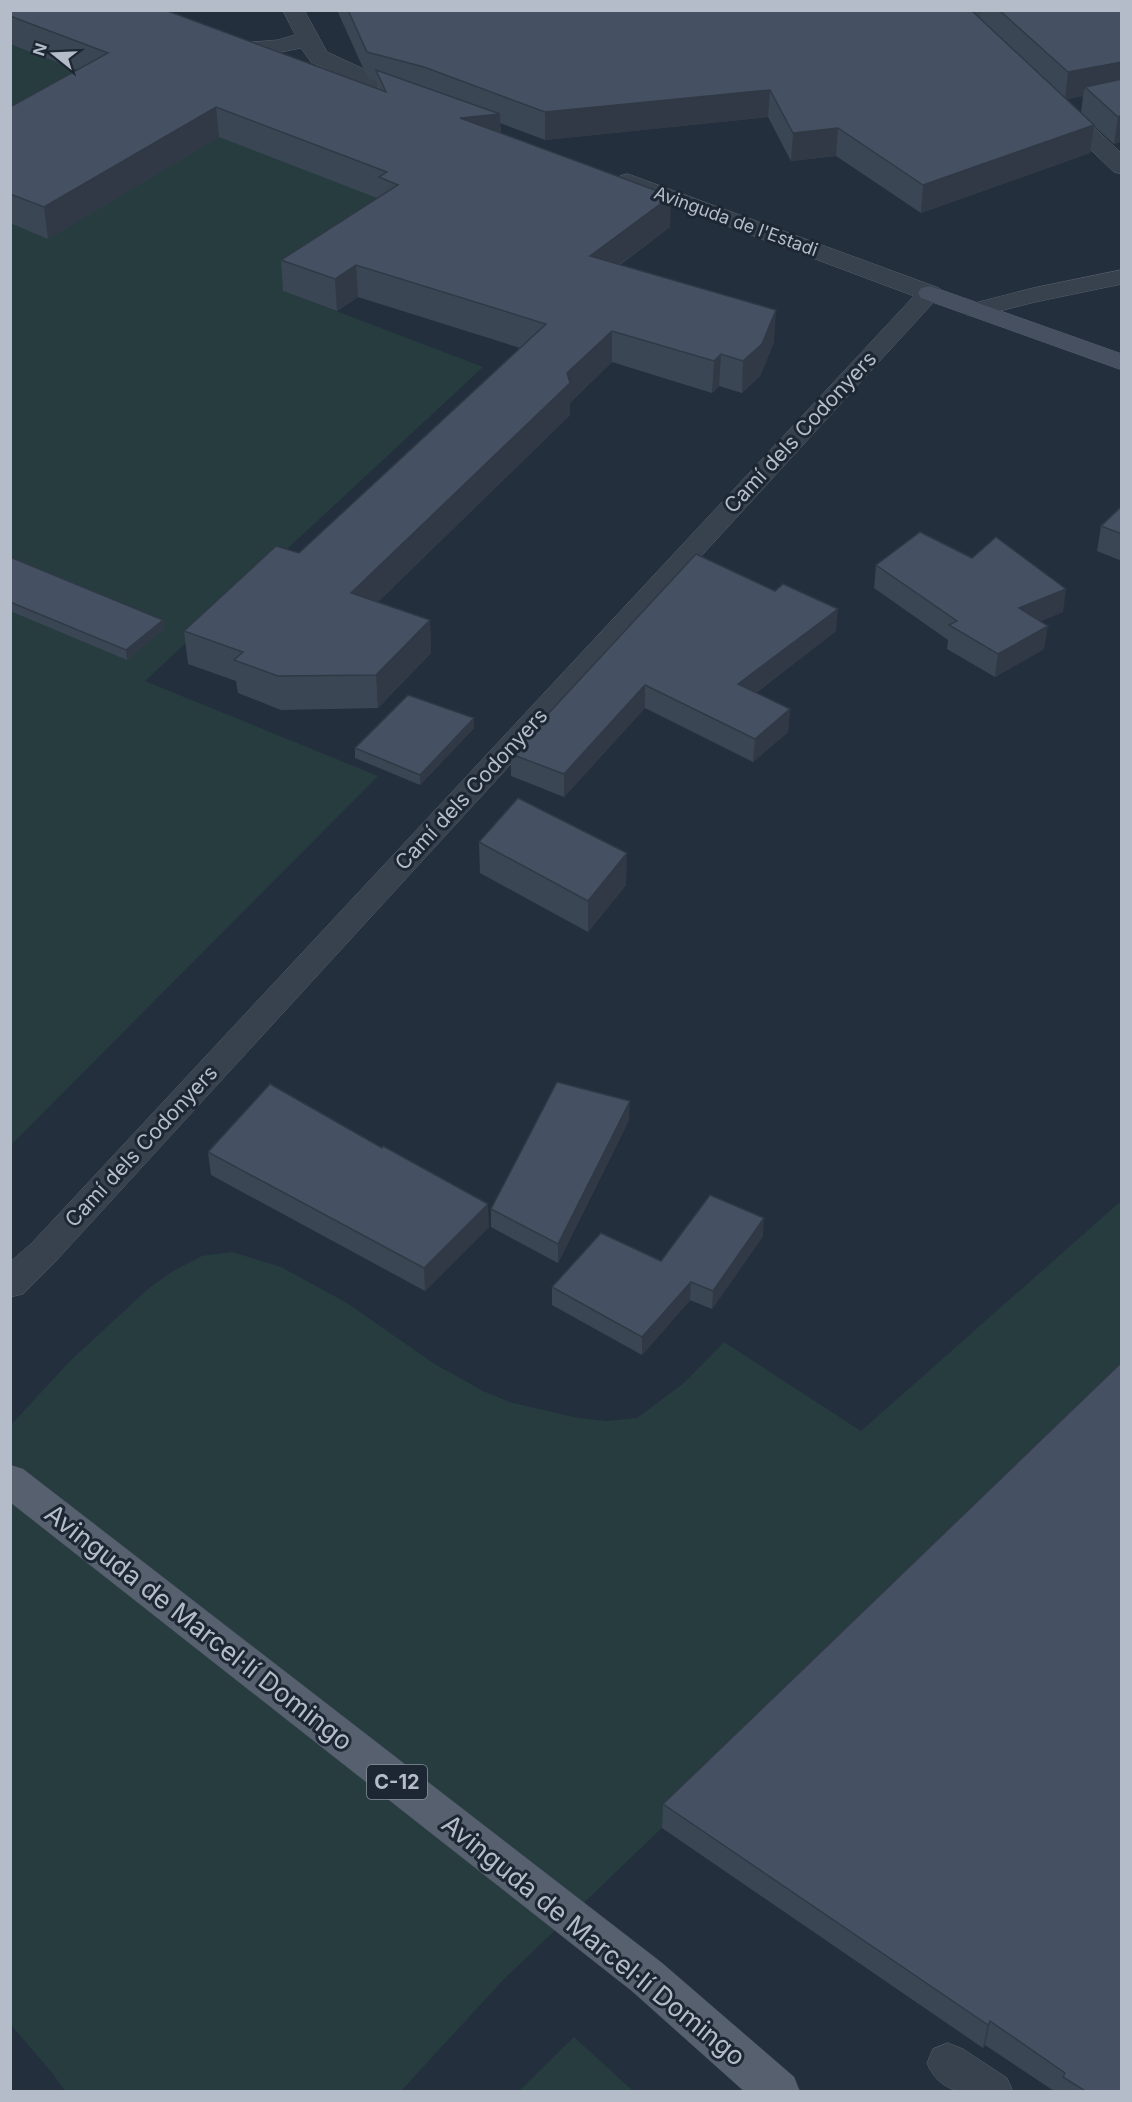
<svg xmlns="http://www.w3.org/2000/svg" width="1132" height="2102" viewBox="0 0 1132 2102" font-family="Inter,sans-serif">
<style>
.green{fill:#263c3f}
.lines{fill:none;stroke-linecap:round;stroke-linejoin:round}
.lane-casing{stroke:#565f6c;stroke-width:1}
.street-casing{stroke:#565f6c;stroke-width:1}
.secondary-casing{stroke:#565f6c;stroke-width:1}
.primary-casing{stroke:#414a57;stroke-width:1}
.lane{fill:#38414e;fill-rule:evenodd}
.street{fill:#38414e;fill-rule:evenodd}
.secondary{fill:#465061;fill-rule:evenodd}
.primary{fill:#56606e;fill-rule:evenodd}
.wall{fill:#3b4654;fill-rule:evenodd}
.shaded-wall{fill:#303945}
.building{fill:#455162;stroke:#303945;stroke-width:1.5}
.labels{text-anchor:middle;dominant-baseline:central;stroke-width:6;stroke-linejoin:round;paint-order:stroke}
.far-street-label{font-size:18px;fill:#b4bcc9;stroke:#1d2633}
.shield{fill:#1d2633;stroke:#878f9c;stroke-width:1.5}
.shield-label{font-size:20px;font-weight:bold;fill:#b4bcc9}
.street-label{font-size:21px;fill:#b4bcc9;stroke:#1d2633}
.near-street-label{font-size:26px;fill:#b4bcc9;stroke:#1d2633}
</style>
<rect width="100%" height="100%" fill="#242f3e"/>
<g class="green">
<path d="M11,11l476,147 -203,133 199,76 -338,314 233,95 -367,369z"/>
<path d="M1121,1201v188l-618,591 -102,111h-336l-12,-17 -42,-49v-600l58,-63 80,-74 24,-17 29,-15 30,-4 49,15 66,36 86,60 50,28 26,11 69,16 29,3 30,-3 47,-35 40,-41 137,89z"/>
<path d="M574,2037l59,54h-114z"/>
</g>
<g class="lines">
<g class="lane-casing">
<path id="lane" d="M948,2043l15,6 44,29 6,14c-35,0 -70,9 -86,-29l6,-14z"/>
</g>
<g class="street-casing">
<g id="street">
<path d="M283,10h21l23,42 97,45 3,5 -3,5 -8,2 -8,-2 -97,-45 -10,-14 -30,6 -31,-1 -3,-5 3,-5 38,-3 17,-5z"/>
<path d="M964,10h40l-2,5 -43,9 -8,-1 -3,-5 3,-5z"/>
<path d="M1060,101l8,2 54,51v20l-8,-2 -62,-59 -3,-5 3,-5z"/>
<path d="M628,174l311,114 3,5 -887,969 -32,32 -13,3v-35l21,-18 883,-948 -294,-110 -4,-5 4,-5z"/>
<path d="M1122,270v14l-87,18 -59,15 -9,-2 -3,-5 3,-5 66,-17z"/>
</g>
</g>
<g class="secondary-casing">
<path id="secondary" d="M930,286l192,68v16l-201,-72 -3,-5 3,-5z"/>
</g>
<g class="primary-casing">
<path id="primary" d="M10,1465l13,4 639,494 132,114 6,15h-55l-113,-101 -622,-489z"/>
</g>
<use href="#lane" class="lane"/>
<use href="#street" class="street"/>
<use href="#secondary" class="secondary"/>
<use href="#primary" class="primary"/>
</g>
<g class="wall">
<path d="M10,10l367,79v-8l-9,-2 -31,-69h634l9,9 1,-9h141v133l-2,-1 -6,2 -20,-18 -4,27 -169,60 -85,-57 -45,5 -23,-44 -223,23 -45,-17 1,10 169,94 -50,38 154,77 -14,34 -18,17 -23,-7 -7,7 -100,-31 -42,41v12l-192,187 52,18 1,33 -53,55 -97,2 -43,-17 -2,-12 -48,-17 -4,-33 115,-78 221,-205 -162,-51 -21,14 -54,-20 -2,-31 96,-62 -158,-61 -171,102 -38,-16v-116l67,-37 -67,-26zM1083,96l-2,17 -15,-14z"/>
<path d="M1122,506v55l-25,-10 4,-25z"/>
<path d="M696,554l140,77 -80,62 34,16 -2,23 -35,30 -108,-54 -81,89 -53,-21v-22z"/>
<path d="M10,557l153,63 1,9 -37,31 -117,-49z"/>
<path d="M876,565l187,47 -23,9 4,28 -49,28 -48,-28 1,-9 -74,-52z"/>
<path d="M474,718v10l-54,57 -65,-27v-10z"/>
<path d="M479,842l147,43 -38,47 -108,-59z"/>
<path d="M629,1120l-71,143 -67,-36v-18z"/>
<path d="M208,1152l281,75 -64,64 -214,-116z"/>
<path d="M763,1236l-51,73 -22,-9 -48,55 -90,-50v-18l109,-26z"/>
<path d="M663,1804l459,287h-68l-69,-46 -2,3 -321,-220z"/>
</g>
<g class="shaded-wall">
<path d="M1122,62v27l-37,-2 -2,9 -18,4 3,-28z"/>
<path d="M770,90l-2,27 -223,23v-28z"/>
<path d="M216,107l3,30 -171,102 -4,-32z"/>
<path d="M500,114l1,30 -41,-26z"/>
<path d="M1122,115v17l-2,10 -6,2 4,-27z"/>
<path d="M1094,125l-4,28 -169,60 2,-28z"/>
<path d="M838,128l-2,28 -45,5 2,-28z"/>
<path d="M671,196l-1,31 -81,60 1,-31z"/>
<path d="M356,265l2,32 -21,14 -2,-32z"/>
<path d="M776,310l-2,32 -14,34 -18,17 1,-32z"/>
<path d="M612,331v31l-42,41v12l-217,211 -2,-33 216,-220z"/>
<path d="M721,354l-2,32 -7,7 2,-32z"/>
<path d="M1066,589l-3,23 -47,20 3,-24z"/>
<path d="M838,609l-2,22 -99,76 1,-23z"/>
<path d="M163,620l1,9 -37,31 -1,-10z"/>
<path d="M430,620l1,33 -53,55 -2,-33z"/>
<path d="M1048,626l-4,23 -49,28 3,-23z"/>
<path d="M645,685v23l-81,89v-23z"/>
<path d="M790,709l-2,23 -35,30 2,-23z"/>
<path d="M474,718v10l-54,57v-10z"/>
<path d="M627,853l-1,32 -38,47v-31z"/>
<path d="M630,1101l-1,19 -71,143v-19z"/>
<path d="M488,1204l1,23 -64,64 -1,-23z"/>
<path d="M764,1218l-1,18 -51,73 1,-18z"/>
<path d="M691,1282l-1,18 -48,55v-18z"/>
<path d="M990,2021l-5,24 -2,3 5,-23z"/>
</g>
<g class="building">
<path d="M10,10h155l221,82 -10,-22 124,44 -40,4 211,78 -81,60 186,54 -14,34 -19,17 -22,-7 -7,7 -102,-30 -45,42 3,10 -219,210 79,27 -54,55 -98,1 -44,-16 9,-8 -59,-21 92,-85 23,7 247,-229 -190,-59 -21,14 -54,-19 117,-75 -19,-8 8,-5 -171,-65 -172,100 -34,-13v-87l98,-54 -98,-37z"/>
<path d="M348,10h623l123,115 -171,60 -85,-57 -45,5 -23,-43 -225,22 -121,-45 -57,-15z"/>
<path d="M999,10h123v52l-54,10z"/>
<path d="M1122,79v36l-4,2 -33,-30z"/>
<path d="M1122,506v28l-21,-8z"/>
<path d="M920,532l52,26 24,-21 70,52 -47,19 29,18 -50,28 -49,-29 8,-4 -81,-56z"/>
<path d="M696,554l79,37 8,-7 55,25 -100,75 52,25 -35,30 -110,-54 -81,89 -53,-20z"/>
<path d="M10,557l153,63 -37,30 -116,-48z"/>
<path d="M408,695l66,23 -54,57 -65,-27z"/>
<path d="M518,798l109,55 -39,48 -109,-59z"/>
<path d="M557,1082l73,19 -72,143 -67,-35z"/>
<path d="M270,1084l112,64 1,-2 105,58 -64,64 -216,-116z"/>
<path d="M710,1195l54,23 -51,73 -22,-9 -49,55 -90,-50 49,-54 60,28z"/>
<path d="M1122,1362v729h-37l-22,-14 2,-4 -75,-52 -2,4 -325,-221z"/>
</g>
<g class="labels">
<g class="far-street-label">
<text transform="translate(736 221) rotate(20)">Avinguda de l'Estadi</text>
</g>
<rect class="shield" x="367" y="1765" width="60" height="34" rx="4.5"/>
<g class="shield-label">
<text x="397" y="1782">C-12</text>
</g>
<g class="street-label">
<text transform="translate(800 432) rotate(-47)">Camí dels Codonyers</text>
<text transform="translate(471 789) rotate(-47)">Camí dels Codonyers</text>
<text transform="translate(141 1146) rotate(-47)">Camí dels Codonyers</text>
</g>
<g class="near-street-label">
<text transform="translate(199 1627) rotate(38)">Avinguda de Marcel·lí Domingo</text>
<text transform="translate(594 1940) rotate(39)">Avinguda de Marcel·lí Domingo</text>
</g>
</g>
<rect width="1132" height="2102" fill="none" stroke="#b4bcc9" stroke-width="24"/>
<g transform="translate(54 54) rotate(288)" stroke="#1d2633" stroke-width="4.5" paint-order="stroke">
<path d="M0-4.5L10 22L0 15L-10 22Z" fill="#b4bcc9"/>
<text y="-9" font-size="16" font-weight="bold" text-anchor="middle" fill="#b4bcc9">N</text>
</g>
</svg>
